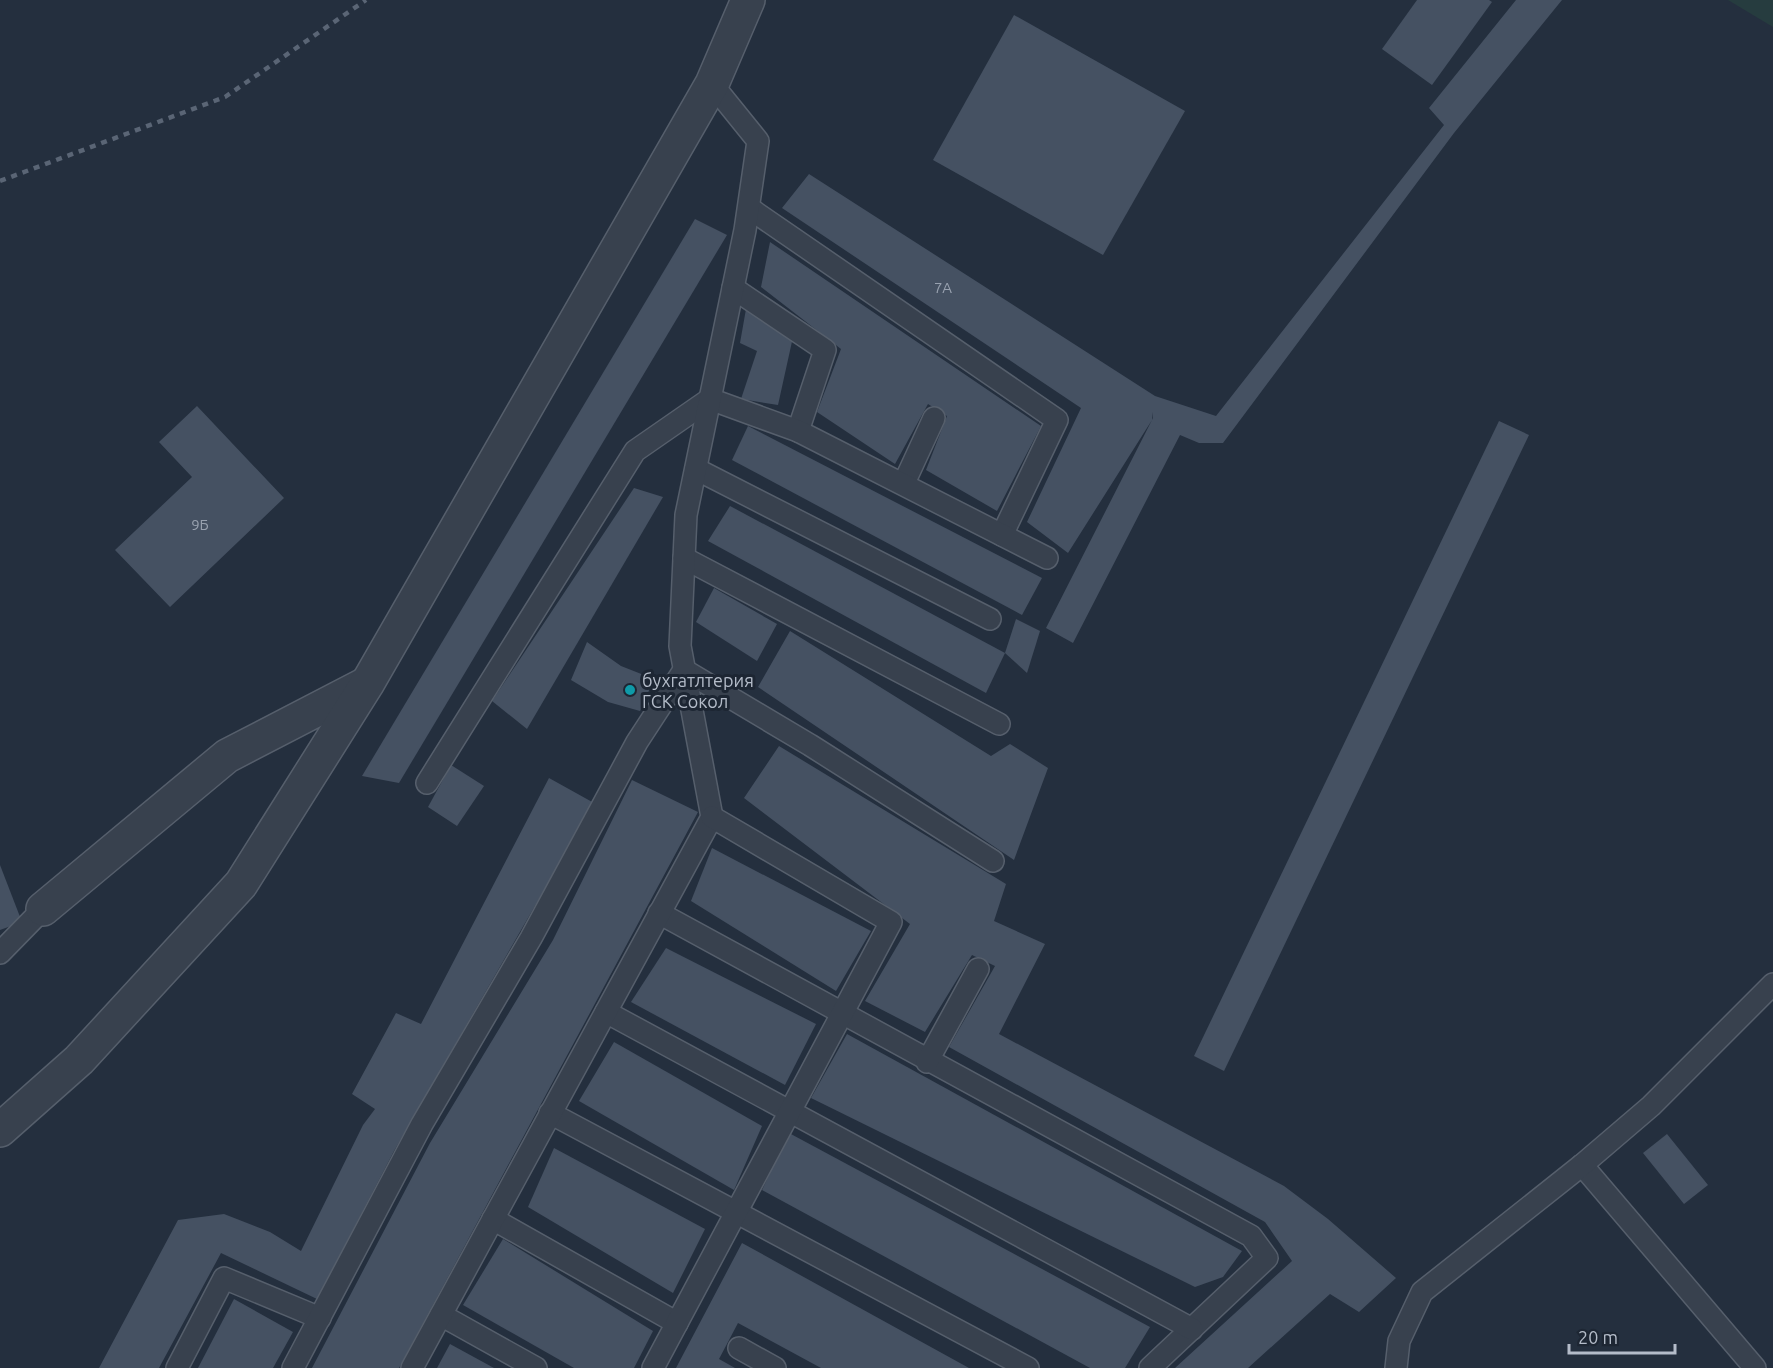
<svg xmlns="http://www.w3.org/2000/svg" width="1773" height="1368" viewBox="0 0 1773 1368" font-family="Ubuntu,sans-serif">
<style>
.green{fill:#263c3f}
.building{fill:#455162}
.lines{fill:none;stroke-linecap:round;stroke-linejoin:round}
.lane-casing{stroke:#565f6c;stroke-width:24}
.street-casing{stroke:#565f6c;stroke-width:36}
.lane{stroke:#38414e;stroke-width:21}
.street{stroke:#38414e;stroke-width:33}
.rail{stroke:#5a6575;stroke-width:4.5;stroke-dasharray:6 6;stroke-linecap:butt}
.culture-dot{fill:#0f9aa8;stroke:#1d2633;stroke-width:2}
.labels{text-anchor:middle;dominant-baseline:central;stroke-width:6;stroke-linejoin:round;paint-order:stroke}
.number-label{font-size:15px;fill:#98a1af}
.poi-label{font-size:18px;fill:#b4bcc9;stroke:#1d2633;text-anchor:start}
</style>
<rect width="100%" height="100%" fill="#242f3e"/>
<path class="green" d="M1728,0h45v27z"/>
<g class="building">
<path d="M1417,0h72l3,2 -60,83 -50,-36z"/>
<path d="M1516,0h46l-108,133 -231,310h-24l-19,-8 -107,208 -27,-15 107,-210v-6l-1,8 -84,133 -41,-31 54,-114 -299,-200 27,-34 346,222 61,20 228,-291 -15,-17z"/>
<path d="M1014,15l171,96 -82,144 -170,-95z"/>
<path d="M695,219l32,16 -328,548 -37,-7z"/>
<path d="M770,242l271,184 -44,85 -71,-41 21,-54 -19,-12 -33,60 -78,-52 24,-63 -80,-62z"/>
<path d="M746,309l47,28 -15,68 -37,-6 16,-48 -17,-8z"/>
<path d="M197,406l87,92 -114,109 -55,-57 77,-73 -33,-35z"/>
<path d="M1499,421l30,14 -305,636 -30,-15z"/>
<path d="M748,426l294,152 -20,37 -290,-155z"/>
<path d="M634,488l29,9 -136,232 -35,-28z"/>
<path d="M730,506l275,147 -19,40 -278,-152z"/>
<path d="M714,588l63,36 -20,37 -61,-39z"/>
<path d="M1016,619l24,12 -13,42 -22,-20z"/>
<path d="M790,631l201,125 19,-12 38,24 -34,92 -256,-173z"/>
<path d="M587,642l34,24 33,13 -14,32 -32,-9 -37,-22z"/>
<path d="M779,746l227,138 -12,37 51,23 -46,90 285,152 44,33 68,59 -37,34 -29,-18 -82,74h-73l117,-107 -27,-39 -316,-175 46,-81 -23,-11 -47,77 -60,-31 45,-77 -166,-126z"/>
<path d="M451,765l33,21 -27,40 -29,-19z"/>
<path d="M549,778l45,25 -200,348 -77,148 -96,-46 -62,115h-60l79,-148 46,-6 46,18 31,19 62,-126 12,-16 -23,-15 44,-81 25,11z"/>
<path d="M632,780l66,32 -299,556h-87l118,-225 123,-203z"/>
<path d="M712,848l159,83 -35,60 -145,-90z"/>
<path d="M0,865l22,57 -22,8z"/>
<path d="M666,948l150,76 -31,61 -154,-83z"/>
<path d="M847,1034l395,217 -19,26 -28,10 -384,-189z"/>
<path d="M614,1042l148,84 -28,64 -155,-89z"/>
<path d="M789,1133l361,194 -25,41h-35l-328,-178z"/>
<path d="M1667,1134l41,51 -24,19 -41,-51z"/>
<path d="M554,1148l151,81 -32,64 -145,-86z"/>
<path d="M503,1239l150,92 -19,37h-60l-111,-63z"/>
<path d="M742,1243l227,125h-148l-83,-45 -19,36 16,9h-59z"/>
<path d="M234,1299l59,33 -20,36h-75z"/>
<path d="M450,1344l44,24h-57z"/>
</g>
<g class="lines">
<g class="lane-casing">
<g id="lane">
<path d="M749,208l308,212 -55,115"/>
<path d="M733,288l92,62 -27,81"/>
<path d="M696,469l294,150"/>
<path d="M904,483l30,-65"/>
<path d="M684,558l315,166"/>
<path d="M427,783l208,-332 75,-52 88,32 249,127"/>
<path d="M659,913l592,323 16,22 -117,110"/>
<path d="M0,953l43,-44"/>
<path d="M606,1012l586,317"/>
<path d="M927,1062l51,-93"/>
<path d="M550,1113l478,255"/>
<path d="M1582,1165l173,203"/>
<path d="M493,1219l184,104"/>
<path d="M441,1315l95,53"/>
<path d="M739,1348l36,20"/>
<path d="M177,1368l47,-90 96,40"/>
<path d="M293,1368l129,-244 109,-186 106,-196 47,-72 126,75 183,116"/>
<path d="M412,1368l300,-551 -32,-171 6,-131 59,-285 13,-89 -46,-57"/>
<path d="M653,1368l238,-446 -179,-105"/>
<path d="M1396,1368l3,-27 23,-49 160,-127 69,-59 122,-122"/>
</g>
</g>
<g class="street-casing">
<g id="street">
<path d="M43,909l184,-153 139,-72"/>
<path d="M0,1130l79,-70 162,-176 126,-200 345,-600 36,-84"/>
</g>
</g>
<use href="#lane" class="lane"/>
<use href="#street" class="street"/>
<path class="rail" d="M0,181l225,-84 141,-97"/>
</g>
<circle class="culture-dot" cx="630" cy="690" r="6"/>
<g class="labels">
<g class="number-label">
<text x="943" y="287">7А</text>
<text x="200" y="524">9Б</text>
</g>
<g class="poi-label">
<text x="642" y="680">бухгатлтерия<tspan x="642" dy="21">ГСК Сокол</tspan></text>
</g>
</g>
<path d="M1569 1344v9h106v-9" fill="none" stroke="#b4bcc9" stroke-width="3"/>
<text x="1578" y="1344" font-size="18" fill="#b4bcc9" stroke="#1d2633" stroke-width="4.5" paint-order="stroke">20 m</text>
</svg>
